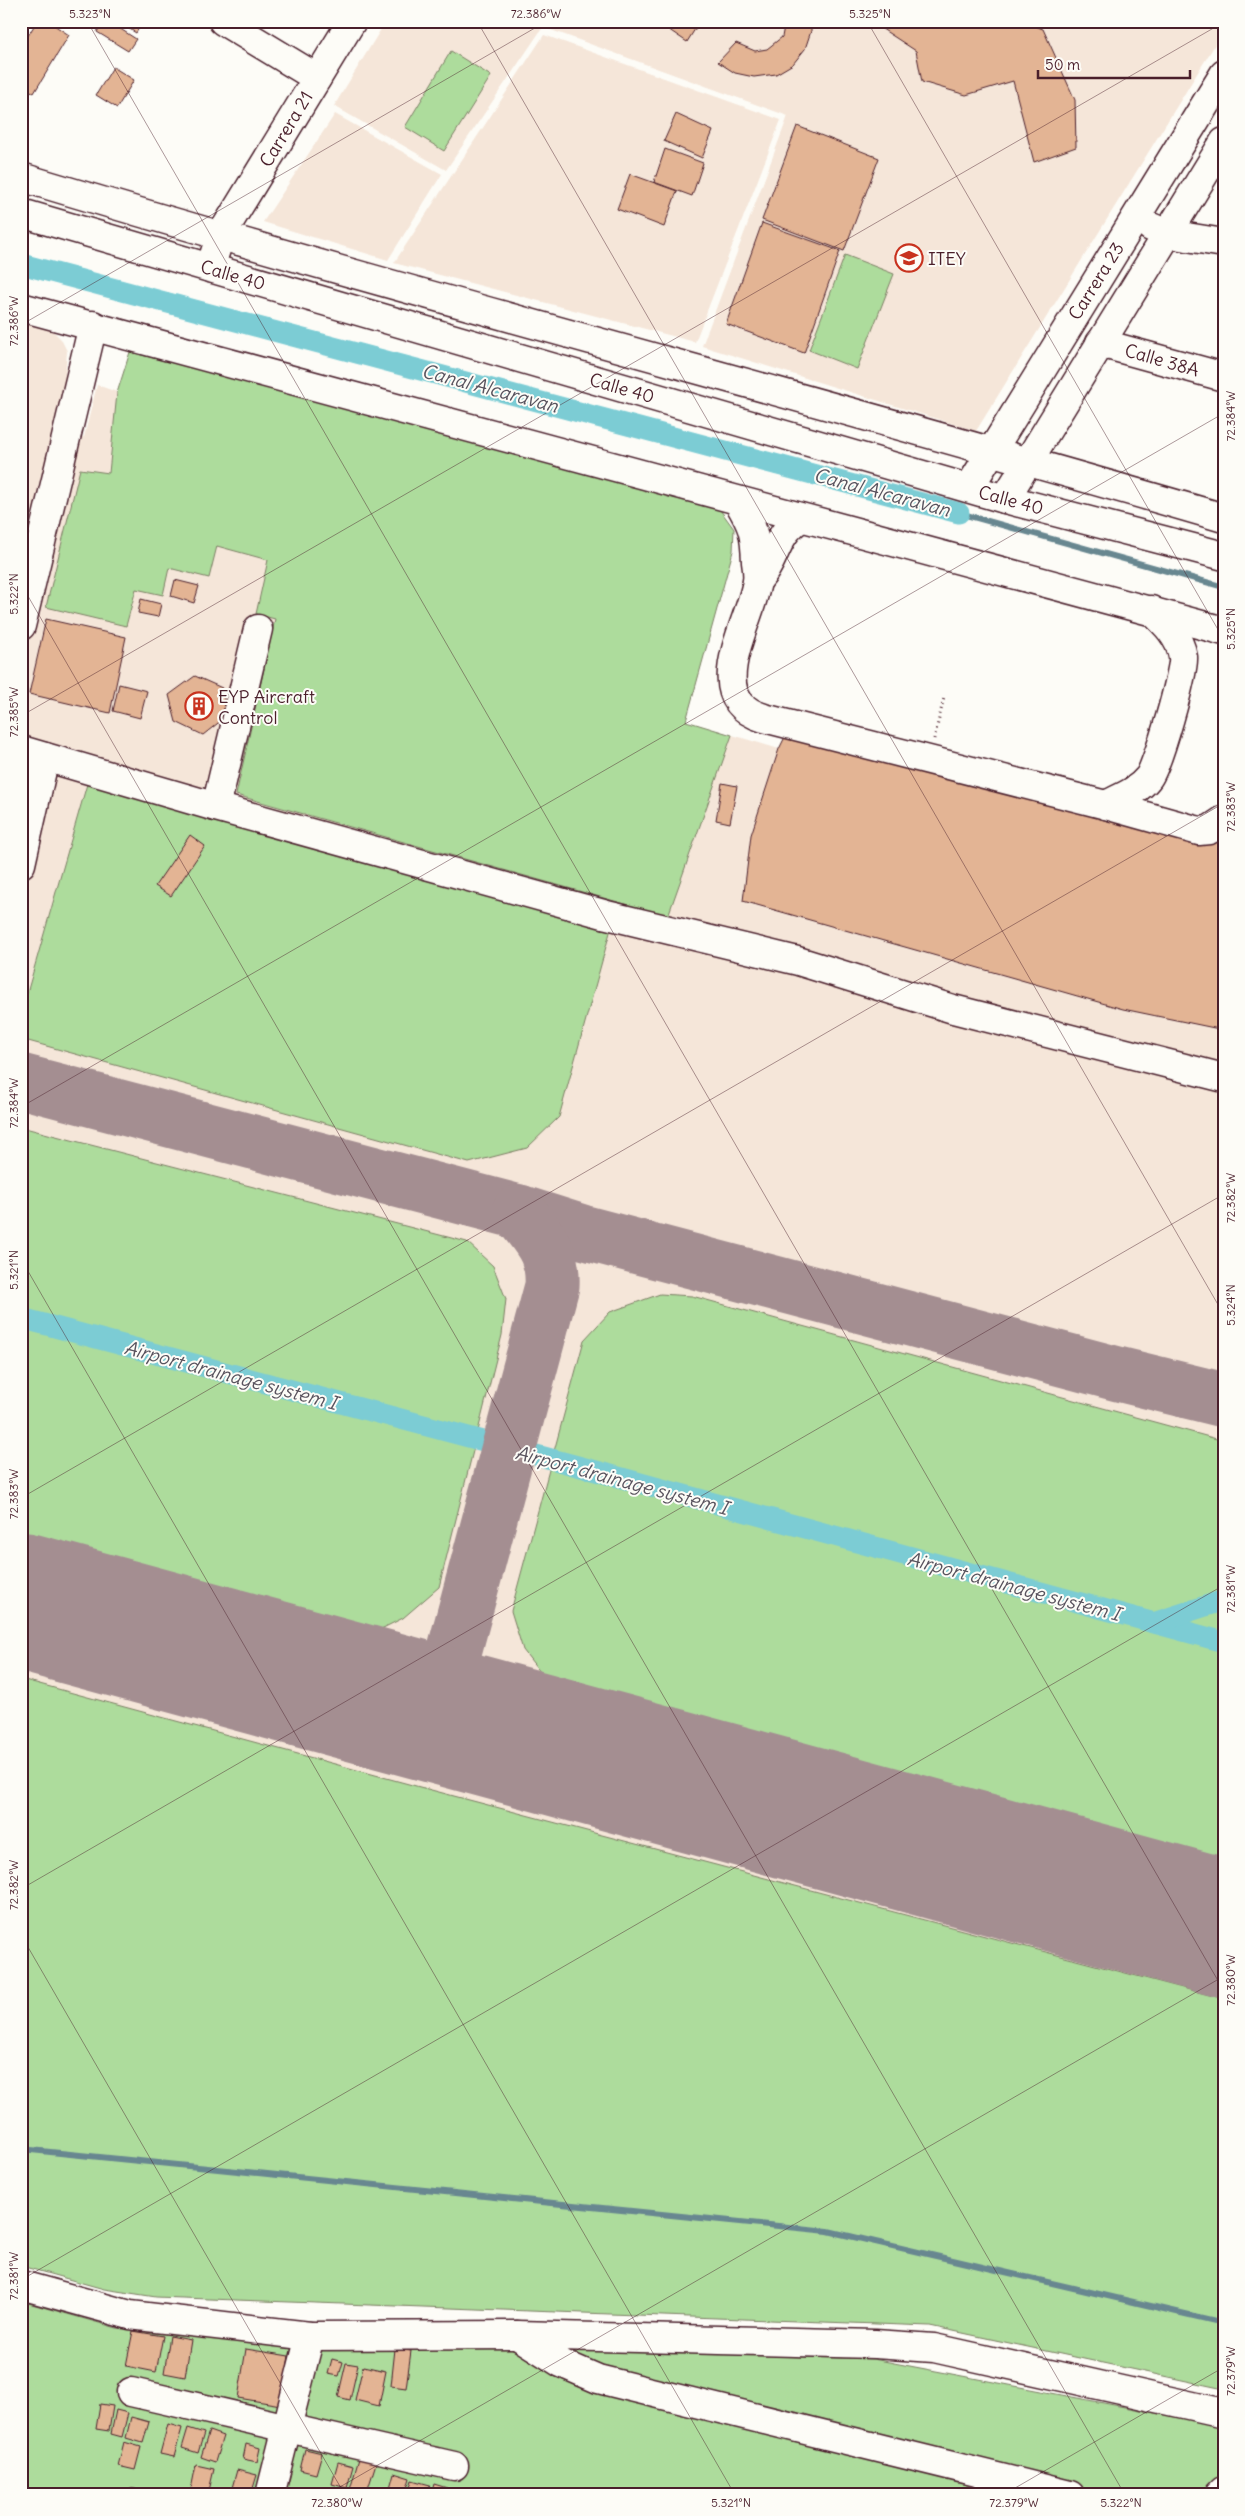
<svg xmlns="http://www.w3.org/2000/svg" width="1245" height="2516" viewBox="0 0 1245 2516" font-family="Delius,sans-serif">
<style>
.built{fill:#f5e6d9}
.green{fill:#addc9c;stroke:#7c7e64}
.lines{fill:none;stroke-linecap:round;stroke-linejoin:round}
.stream{stroke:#678790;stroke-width:6}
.canal{stroke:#7bccd4;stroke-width:21}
.taxiway{stroke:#a48e91;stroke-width:55}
.runway{stroke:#a48e91;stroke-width:138}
.building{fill:#e3b494;stroke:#4a1f2b}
.minor-casing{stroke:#4a1f2b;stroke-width:31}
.major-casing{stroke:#4a1f2b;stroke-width:31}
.path{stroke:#4a1f2b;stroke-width:3;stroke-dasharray:1 4;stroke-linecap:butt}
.minor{stroke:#fdfcf7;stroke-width:28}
.major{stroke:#fdfcf7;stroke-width:28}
.ticks{fill:none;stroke:#4a1f2b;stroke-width:1;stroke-opacity:0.45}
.labels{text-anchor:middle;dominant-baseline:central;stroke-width:4;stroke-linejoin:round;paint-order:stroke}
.street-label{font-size:18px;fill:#4a1f2b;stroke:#fdfcf7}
.poi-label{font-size:18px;fill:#4a1f2b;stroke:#fdfcf7;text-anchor:start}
.water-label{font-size:19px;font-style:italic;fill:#59535e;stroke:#fdfcf7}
.neatline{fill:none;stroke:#4a1f2b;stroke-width:2}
.ticks-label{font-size:12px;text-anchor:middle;fill:#4a1f2b}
</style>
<rect width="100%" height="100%" fill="#fdfcf7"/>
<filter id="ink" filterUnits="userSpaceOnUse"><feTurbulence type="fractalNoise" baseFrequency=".02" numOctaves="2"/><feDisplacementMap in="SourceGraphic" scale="10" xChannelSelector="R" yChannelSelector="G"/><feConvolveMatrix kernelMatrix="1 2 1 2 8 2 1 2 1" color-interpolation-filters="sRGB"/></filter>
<g filter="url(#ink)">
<g class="built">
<path d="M386,21h838v9l-248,401 -274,-85 86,-230 -245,-89 -97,143 -112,-64z"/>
<path d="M544,35l237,85 -86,222 -301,-79z"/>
<path d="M335,114l107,60 -54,86 -125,-38z"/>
<path d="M21,322l30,7 10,10 6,12 -6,84 23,2 13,-52 20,7 13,-40 604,177 -1,22 -47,170 93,28 10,-20 435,111v1549l-294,-63 -774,-29 -52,-8 -83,-23z"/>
</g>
<g class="green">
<path d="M451,51l40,25 -47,75 -39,-24z"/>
<path d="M845,255l49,19 -37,95 -48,-19z"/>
<path d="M130,352l391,100 197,55 16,22 -1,22 -47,170 46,14 -64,181 -432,-121 39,-176 -19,-5 12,-54 -51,-14 -8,32 -40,-10 -6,27 -27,-6 -10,37 -80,-19 34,-138 29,4 8,-80z"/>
<path d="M87,784l525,141 -53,192 -32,31 -58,15 -448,-124v-25z"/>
<path d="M21,1127l446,115 26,24 13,33 -4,36 -63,252 -36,31 -26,13 -38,5 -318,-89z"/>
<path d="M660,1294l32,2 532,145v420l-631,-161 -42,-14 -28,-36 -12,-39 73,-271 26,-28z"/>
<path d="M21,1679l395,107 808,213v390l-294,-63 -774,-29 -52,-8 -83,-23z"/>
<path d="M21,2301l96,27 197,22 197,-2 362,11 351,67v69h-1203z"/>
</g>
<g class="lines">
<g class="stream">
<path d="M959,513l265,74"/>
<path d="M21,2149l807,82 396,92"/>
</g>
<g class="canal">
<path d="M21,264l938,249"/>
<path d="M21,1318l575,153 628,171"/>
<path d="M1153,1623l71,-23"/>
</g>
<g class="taxiway">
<path d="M21,1081l498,131 63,20 536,142 106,26"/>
<path d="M452,1660c6,36 10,46 39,70"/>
<path d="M385,1701c29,-6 52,-15 67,-41l100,-374c2,-35 -14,-48 -33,-74"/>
</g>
<path class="runway" d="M21,1601l1203,327"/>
</g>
<g class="building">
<path d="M37,21h11l21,14 -35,58 -13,-8v-38z"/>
<path d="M103,21h5l28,18 -8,12 -31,-19z"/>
<path d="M117,21h26l-7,12z"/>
<path d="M656,21h44l-13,21z"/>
<path d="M785,21h26v10l-6,18 -12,15 -17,10 -22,3 -19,-4 -17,-11 18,-19 19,8 12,-2 15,-12z"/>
<path d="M870,21h152l21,8 32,71 1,47 -42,15 -21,-81 -47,14 -44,-13 -6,-31z"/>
<path d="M113,67l21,13 -17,28 -21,-13z"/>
<path d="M676,114l37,17 -11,27 -38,-17z"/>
<path d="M797,126l82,32 -35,93 -82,-31z"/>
<path d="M665,149l38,14 -11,33 -38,-14z"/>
<path d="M630,174l47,17 -13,36 -47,-18z"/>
<path d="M762,223l78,28 -36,102 -78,-29z"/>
<path d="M175,580l24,6 -5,17 -23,-7z"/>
<path d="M141,599l20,5 -3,13 -20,-4z"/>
<path d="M46,619l80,18 -16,76 -81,-19z"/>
<path d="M195,676l27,12 5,28 -24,19 -27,-13 -7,-27z"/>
<path d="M119,684l28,7 -7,27 -27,-7z"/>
<path d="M789,729l301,74 134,37v190l-101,-21 -380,-108 8,-66 28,-86z"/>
<path d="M722,783l15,3 -7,37 -14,-3z"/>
<path d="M190,835l15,11 -34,50 -16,-10z"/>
<path d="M133,2331l30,5 -7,36 -30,-6z"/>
<path d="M170,2336l21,4 -6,37 -21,-4z"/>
<path d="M246,2349l43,7 -8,49 -43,-7z"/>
<path d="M395,2349l16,2 -5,37 -15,-2z"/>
<path d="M332,2359l11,3 -4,14 -11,-2z"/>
<path d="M346,2363l12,2 -8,35 -12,-3z"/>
<path d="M363,2366l23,5 -7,35 -24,-6z"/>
<path d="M100,2404l13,2 -4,25 -13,-2z"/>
<path d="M116,2410l12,3 -6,24 -11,-3z"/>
<path d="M131,2417l18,5 -6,21 -17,-5z"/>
<path d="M168,2424l14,4 -8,29 -14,-3z"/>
<path d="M188,2428l16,5 -6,20 -16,-5z"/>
<path d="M209,2431l14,5 -8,26 -14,-5z"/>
<path d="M124,2442l17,5 -6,23 -17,-4z"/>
<path d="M246,2444l14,4 -3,14 -14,-3z"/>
<path d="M305,2449l17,4 -6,21 -16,-4z"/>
<path d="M360,2455l17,5 -11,35 -17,-2z"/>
<path d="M338,2462l15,4 -6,22 -15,-4z"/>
<path d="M196,2465l18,4 -6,26 -18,-1z"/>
<path d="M237,2470l20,5 -6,20h-21z"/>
<path d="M394,2473l16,5 -5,17h-17z"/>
<path d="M412,2480l18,5 -3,10h-19z"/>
<path d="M434,2484l13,4 -2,7h-14z"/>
<path d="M130,2488l19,4 -1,3h-19z"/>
</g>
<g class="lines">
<g class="minor-casing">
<g id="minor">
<path d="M223,21l94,57"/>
<path d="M1151,227l17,7 56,9"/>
<path d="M210,268l10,-31 132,-216"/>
<path d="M21,307l1203,324"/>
<path d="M1100,343l124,34"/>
<path d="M969,488l255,-414"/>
<path d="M1005,499l219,-357"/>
<path d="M738,501c15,25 17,32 18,61 1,6 2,13 1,19 -6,42 -58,118 7,137l342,87 93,26 10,-1 15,-10"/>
<path d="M759,579c18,-21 16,-45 42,-61"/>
<path d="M21,626l72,-301"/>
<path d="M21,750l195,57 391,108 191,46 155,48 271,69"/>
<path d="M1106,805c15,-8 32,-14 42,-27 9,-10 37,-108 35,-121 -3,-20 -18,-34 -32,-47"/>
<path d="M216,807l42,-178"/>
<path d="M21,864l24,-107"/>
<path d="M21,2285l109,30 180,21 207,-1 358,9 59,4 290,65"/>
<path d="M517,2335l44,28 37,16 472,116"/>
<path d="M131,2392l323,74"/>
<path d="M270,2495l40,-159"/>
<path d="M1219,2495l5,-5"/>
</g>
</g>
<g class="major-casing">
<g id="major">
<path d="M21,177c399,120 803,224 1203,341"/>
<path d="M21,213l984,286 219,57"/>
</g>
</g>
<path class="path" d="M934,739l10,-41"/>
<use href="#minor" class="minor"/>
<use href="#major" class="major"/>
</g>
</g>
<path class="ticks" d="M87,21l1137,1970M477,21l747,1294M867,21l357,619M21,325l526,-304M21,584l1104,1911M21,716l1203,-694M21,1107l1203,-694M21,1259l714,1236M21,1498l1203,-695M21,1889l1203,-695M21,1935l324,560M21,2280l1203,-695M326,2495l898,-519M1003,2495l221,-128"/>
<defs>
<g id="school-ring" transform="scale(1.4375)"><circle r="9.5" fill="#fdfcf7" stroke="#c8321e" stroke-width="1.5"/><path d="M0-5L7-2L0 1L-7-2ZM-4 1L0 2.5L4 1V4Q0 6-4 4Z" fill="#c8321e"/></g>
<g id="building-ring" transform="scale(1.4375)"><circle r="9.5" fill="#fdfcf7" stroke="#c8321e" stroke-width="1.5"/><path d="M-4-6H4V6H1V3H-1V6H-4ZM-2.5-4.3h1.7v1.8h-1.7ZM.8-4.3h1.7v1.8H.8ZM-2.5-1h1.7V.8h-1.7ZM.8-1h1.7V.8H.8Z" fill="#c8321e"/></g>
</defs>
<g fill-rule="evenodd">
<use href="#school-ring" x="909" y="258"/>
<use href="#building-ring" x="199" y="706"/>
</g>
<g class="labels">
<g class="street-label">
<text transform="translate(286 129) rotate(-59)">Carrera 21</text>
<text transform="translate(233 275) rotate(16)">Calle 40</text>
<text transform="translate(1096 281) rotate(-58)">Carrera 23</text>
<text transform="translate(1162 360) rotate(16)">Calle 38A</text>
<text transform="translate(622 388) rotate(16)">Calle 40</text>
<text transform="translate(1011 500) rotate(15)">Calle 40</text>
</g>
<g class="poi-label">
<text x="928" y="258">ITEY</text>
<text x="218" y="696">EYP Aircraft<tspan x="218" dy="21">Control</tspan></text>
</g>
<g class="water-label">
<text transform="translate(490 388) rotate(15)">Canal Alcaravan</text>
<text transform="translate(882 492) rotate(15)">Canal Alcaravan</text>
<text transform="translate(231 1375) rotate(15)">Airport drainage system I</text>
<text transform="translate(622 1480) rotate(15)">Airport drainage system I</text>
<text transform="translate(1014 1586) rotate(15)">Airport drainage system I</text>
</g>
</g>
<rect width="1245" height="2516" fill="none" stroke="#fdfcf7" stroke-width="55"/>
<path d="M1038 70v8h152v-8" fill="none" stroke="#4a1f2b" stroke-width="2.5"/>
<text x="1045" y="70" font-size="15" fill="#4a1f2b" stroke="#fdfcf7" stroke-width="4" paint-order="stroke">50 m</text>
<rect x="28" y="28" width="1190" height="2460" class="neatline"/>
<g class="ticks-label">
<text x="90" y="18">5.323°N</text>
<text x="536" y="18">72.386°W</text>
<text x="870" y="18">5.325°N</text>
<text transform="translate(14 321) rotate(-90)" y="4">72.386°W</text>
<text transform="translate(1231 416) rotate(-90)" y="4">72.384°W</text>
<text transform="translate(14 594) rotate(-90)" y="4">5.322°N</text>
<text transform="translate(1231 629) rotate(-90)" y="4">5.325°N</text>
<text transform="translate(14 712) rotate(-90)" y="4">72.385°W</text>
<text transform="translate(1231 807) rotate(-90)" y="4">72.383°W</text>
<text transform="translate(14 1103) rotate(-90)" y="4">72.384°W</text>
<text transform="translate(1231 1198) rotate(-90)" y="4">72.382°W</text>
<text transform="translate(14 1270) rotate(-90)" y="4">5.321°N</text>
<text transform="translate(1231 1305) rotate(-90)" y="4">5.324°N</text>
<text transform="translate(14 1494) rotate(-90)" y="4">72.383°W</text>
<text transform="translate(1231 1589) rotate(-90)" y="4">72.381°W</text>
<text transform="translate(14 1885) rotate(-90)" y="4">72.382°W</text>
<text transform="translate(1231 1980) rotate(-90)" y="4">72.380°W</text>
<text transform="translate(14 2276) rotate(-90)" y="4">72.381°W</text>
<text transform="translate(1231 2371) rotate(-90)" y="4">72.379°W</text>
<text x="337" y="2507">72.380°W</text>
<text x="731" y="2507">5.321°N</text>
<text x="1014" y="2507">72.379°W</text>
<text x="1121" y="2507">5.322°N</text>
</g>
</svg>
